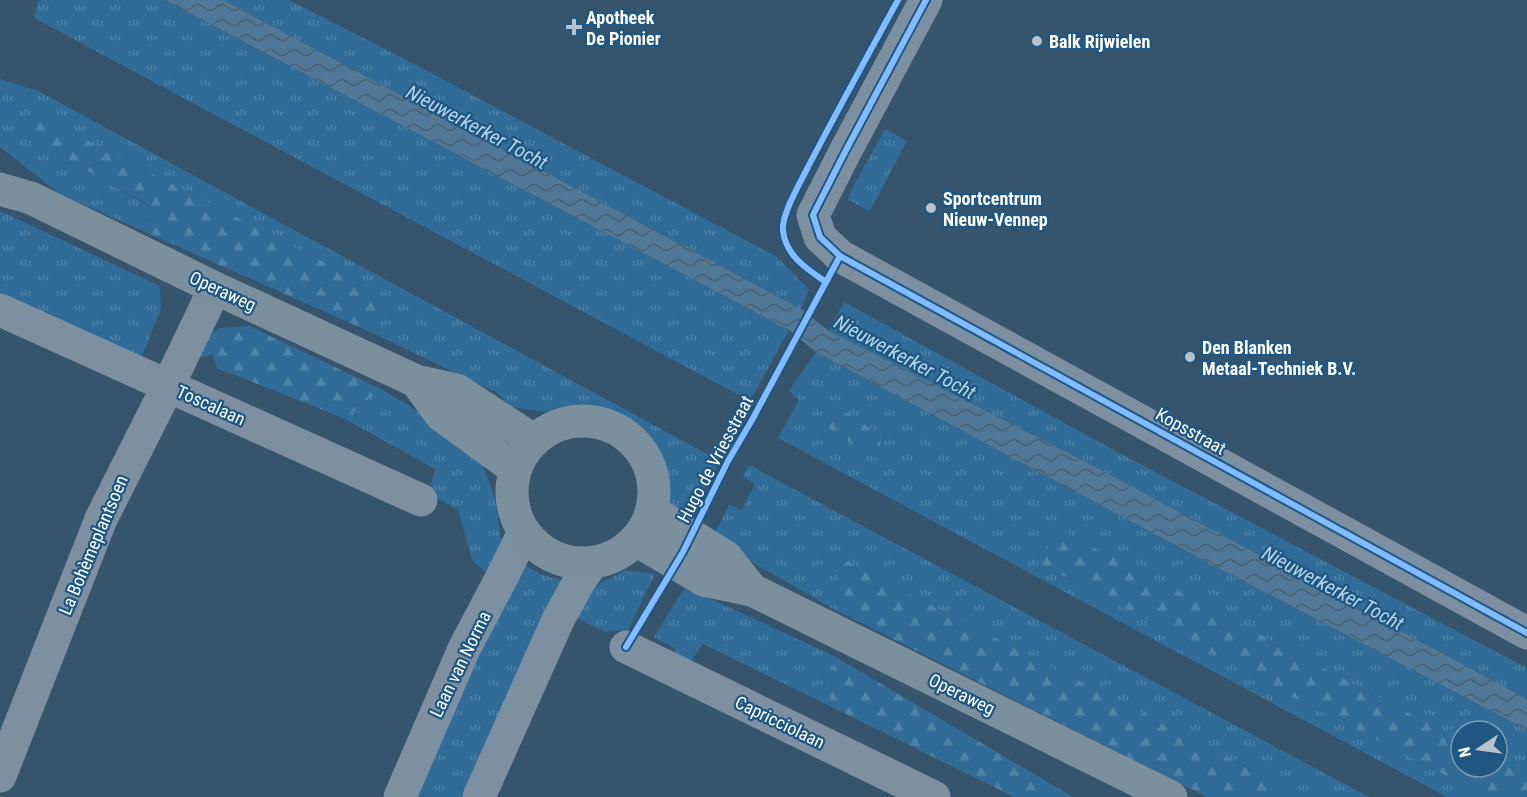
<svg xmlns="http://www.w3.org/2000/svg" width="1527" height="797" viewBox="0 0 1527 797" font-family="'Roboto Condensed',sans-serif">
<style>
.grass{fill:url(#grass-tufts);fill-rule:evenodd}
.forest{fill:url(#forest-firs)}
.water{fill:url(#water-waves)}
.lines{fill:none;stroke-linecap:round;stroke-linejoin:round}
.minor{stroke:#7c90a2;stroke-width:33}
.major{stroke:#7b909f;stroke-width:33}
.cycleway-casing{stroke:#205782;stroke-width:10}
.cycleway{stroke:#80bcff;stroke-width:6}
.poi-dot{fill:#b9c3cc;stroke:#205782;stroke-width:2}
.labels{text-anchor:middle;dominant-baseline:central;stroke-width:4.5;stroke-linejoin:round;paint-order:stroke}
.poi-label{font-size:18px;font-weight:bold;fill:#fff;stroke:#205782;text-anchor:start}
.street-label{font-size:18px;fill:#fff;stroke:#205782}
.water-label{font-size:20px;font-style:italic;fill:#b2d6f0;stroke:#205782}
</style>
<defs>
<pattern id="grass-tufts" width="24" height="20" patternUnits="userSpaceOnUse" patternTransform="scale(1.5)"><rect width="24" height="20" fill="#306c97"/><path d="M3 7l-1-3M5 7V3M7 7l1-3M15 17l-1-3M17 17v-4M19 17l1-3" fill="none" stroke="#4f82a7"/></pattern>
<pattern id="forest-firs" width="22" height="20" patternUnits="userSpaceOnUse" patternTransform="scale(1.5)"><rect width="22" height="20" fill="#306c97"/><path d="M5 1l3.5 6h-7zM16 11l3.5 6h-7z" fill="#4f82a7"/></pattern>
<pattern id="water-waves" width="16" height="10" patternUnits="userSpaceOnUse" patternTransform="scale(1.5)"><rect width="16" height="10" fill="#517997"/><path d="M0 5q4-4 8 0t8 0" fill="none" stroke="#4e6272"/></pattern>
</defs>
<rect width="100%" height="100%" fill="#36546c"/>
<g class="grass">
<path d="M38,0h127l624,330 -39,71 -716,-383z"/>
<path d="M223,0h66l127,65 361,192 32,33 -8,19z"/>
<path d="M0,79l38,12 682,370 -34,61 -10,-6 -13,-26 -1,-18 -5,-18 -9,-16 -13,-13 -15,-10 -16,-7 -18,-3 -24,2 -15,5 -36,-5 -14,-14 -118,-57 1,-45 -350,-153 122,70 -11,22 -81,-36 -60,-47z"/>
<path d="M885,129l22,12 -37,70 -22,-11 2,-8z"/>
<path d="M0,211l160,75 1,23 -21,52 -140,-64z"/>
<path d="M844,302l266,146 417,220v31l-439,-236 -259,-132z"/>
<path d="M816,352l344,185 367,193v67h-80l-669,-359 21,-38 -10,-9zM1461,731h36v36h-36z"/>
<path d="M381,389l27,16 39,28 35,30 13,35 7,49 -11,29 -19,-16 -14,-50 -29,-17 6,-24 -90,-50z"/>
<path d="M749,465l620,332h-64l-464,-238 -4,52 -125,-72 17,-34 13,5 13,-26 -12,-7z"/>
<path d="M523,564l17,10 24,7 -97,216h-54l13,-36z"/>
<path d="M625,570l30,4 -27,56 -24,2 -28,-14 19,-32z"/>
<path d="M685,587l149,69 -4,50 -127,-62 -14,20 -16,-4 2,-12 -21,-11z"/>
</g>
<g class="forest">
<path d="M42,117l338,174 -1,45 -238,-106 11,-23 -123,-69z"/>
<path d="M249,326l132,63 -36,30 -110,-44 -18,-6 -4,-15 -17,5 8,-19 15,-12z"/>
<path d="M821,396l60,39 -2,26 -55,-36z"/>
<path d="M1064,532l243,127 154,82v26h36v-6l30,16v20h-39l-193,-99 -259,-137z"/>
<path d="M840,558l465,239h-98l-370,-186z"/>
<path d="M834,656l239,141h-59l-184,-91z"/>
</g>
<path class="water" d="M165,0h58l578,309 28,22 259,132 439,236v31l-367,-193 -344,-185 -27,-22z"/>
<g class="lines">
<g class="minor">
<path d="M926,0l-81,152 -32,63 7,22 20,19 687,377"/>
<path d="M0,310l421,190"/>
<path d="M626,647l308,150"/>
<path d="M0,776l101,-257 67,-133 47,-98"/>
<path d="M400,797l64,-148 39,-74 21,-43"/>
<path d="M479,797l79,-177 22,-40 12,-17"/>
</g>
<g class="major">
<path d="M0,189l31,9 184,90 201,93 41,9 76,50"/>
<path d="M416,381l25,34 74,54"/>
<circle cx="583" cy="492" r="71"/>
<path d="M652,511l74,46 26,33"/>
<path d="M636,540l68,40 48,10 419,207"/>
</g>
<g class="cycleway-casing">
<g id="cycleway">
<path d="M926,0l-81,152 -32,63 7,22 20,19 687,377"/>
<path d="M826,282c-19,-13 -40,-26 -43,-51 -2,-16 18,-50 25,-64 29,-56 60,-112 90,-167"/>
<path d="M626,647l57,-95 45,-91 24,-41 88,-164"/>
</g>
</g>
<use href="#cycleway" class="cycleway"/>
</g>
<g class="poi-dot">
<path d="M571 18h6v6h6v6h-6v6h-6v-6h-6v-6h6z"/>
<circle cx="1037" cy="41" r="6"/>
<circle cx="931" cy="208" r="6"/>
<circle cx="1190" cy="357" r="6"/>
</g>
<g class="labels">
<g class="poi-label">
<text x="586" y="17">Apotheek<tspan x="586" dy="21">De Pionier</tspan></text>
<text x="1049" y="41">Balk Rijwielen</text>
<text x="943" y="198">Sportcentrum<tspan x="943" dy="21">Nieuw-Vennep</tspan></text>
<text x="1202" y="347">Den Blanken<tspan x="1202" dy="21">Metaal-Techniek B.V.</tspan></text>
</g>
<g class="street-label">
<text transform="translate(223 291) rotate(25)">Operaweg</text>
<text transform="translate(211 405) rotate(24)">Toscalaan</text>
<text transform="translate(1191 431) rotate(29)">Kopsstraat</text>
<text transform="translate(715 459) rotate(-62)">Hugo de Vriesstraat</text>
<text transform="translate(93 545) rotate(-67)">La Bohèmeplantsoen</text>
<text transform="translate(460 664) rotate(-64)">Laan van Norma</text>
<text transform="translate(962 694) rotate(26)">Operaweg</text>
<text transform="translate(780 722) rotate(26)">Capricciolaan</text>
</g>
<g class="water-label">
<text transform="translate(477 127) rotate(28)">Nieuwerkerker Tocht</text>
<text transform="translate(905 357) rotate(28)">Nieuwerkerker Tocht</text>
<text transform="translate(1333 588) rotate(28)">Nieuwerkerker Tocht</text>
</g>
</g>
<g transform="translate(1479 749) rotate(257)"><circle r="28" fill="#205782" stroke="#799ab4" stroke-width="1.5"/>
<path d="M0-4.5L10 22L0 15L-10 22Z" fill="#b9c3cc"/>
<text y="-9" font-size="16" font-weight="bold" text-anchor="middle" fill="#ffffff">N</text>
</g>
</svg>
